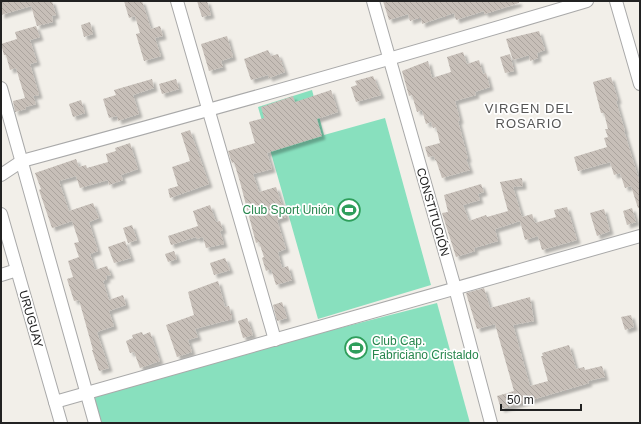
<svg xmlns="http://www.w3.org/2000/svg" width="641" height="424" viewBox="0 0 641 424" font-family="Arial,sans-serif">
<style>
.pitch{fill:#88e0be}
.building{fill:url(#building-back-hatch);filter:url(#shadow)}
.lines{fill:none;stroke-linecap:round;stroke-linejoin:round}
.minor-casing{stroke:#a9a9a9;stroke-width:14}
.minor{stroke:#fff;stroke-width:12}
.labels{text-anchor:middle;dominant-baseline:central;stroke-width:3.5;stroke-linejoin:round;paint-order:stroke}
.leisure-label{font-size:12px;fill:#27864d;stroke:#fff;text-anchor:end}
.street-label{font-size:12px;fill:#222;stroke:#fff}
.neighbourhood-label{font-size:13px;letter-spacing:1px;fill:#555;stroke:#fff}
</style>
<defs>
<pattern id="building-back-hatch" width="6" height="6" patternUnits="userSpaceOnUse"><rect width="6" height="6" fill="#c7bfb8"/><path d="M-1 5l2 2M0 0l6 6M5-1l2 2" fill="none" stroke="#aba49e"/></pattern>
<filter id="shadow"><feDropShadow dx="3.5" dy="3.5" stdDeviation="1" flood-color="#0004"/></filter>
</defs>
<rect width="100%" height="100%" fill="#f2efe9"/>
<g class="pitch">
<path d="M312,90l12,45 61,-17 46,167 -113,34 -60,-212z"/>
<path d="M437,303l33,120h-375l-9,-30z"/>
</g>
<g class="building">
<path d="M5,1h47l4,14 -4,1 1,6 -16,4 -6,-20 -30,9v-13z"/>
<path d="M124,1h18l9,28 9,-3 3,10 -8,2 6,18 -17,5 -8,-27 4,-1 -5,-17 -6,2z"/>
<path d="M197,1h10l4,14 -9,2z"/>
<path d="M383,1h135l1,2 -34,11 -1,-3 -28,9 -2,-7 -32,11 -1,-7 -11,4 -2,-7 -19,6z"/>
<path d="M90,22l3,12 -9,3 -3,-12z"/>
<path d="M36,26l4,11 -10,3 7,22 -7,2 9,31 -6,1 3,8 -10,3v2l-11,3 -2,-11 12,-3 -9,-30 -6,2 -4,-15h-2l-3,-11 16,-5 -2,-7z"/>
<path d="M539,31l6,19 -8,3 1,5 -8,3 -1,-6 -16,5 -7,-21z"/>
<path d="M227,36l6,21 -12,4 2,6 -14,4 -8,-27z"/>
<path d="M268,50l3,6 7,-2 7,18 -16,6 -1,-3 -17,5 -7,-21z"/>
<path d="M463,52l4,12 12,-4 4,14 3,-1 4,14 -15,5 1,3 -21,6 5,19 -2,1 10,38h-2l4,11 -28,8 -6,-18h-1l-1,-4 -6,1 -3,-10 15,-4 -4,-16 -3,1 -2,-6 -5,2 -4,-14 -5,2 -5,-17 -3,1 -7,-25 26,-10 4,17 19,-6 -4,-15z"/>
<path d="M510,54l4,17 -9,2 -5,-16z"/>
<path d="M373,76l8,19 -25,7 -5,-15 6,-2 -2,-4z"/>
<path d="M611,77l7,23 -2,1 9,30h-1l16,52v25h-2l-7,-22 -6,2 -5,-15 -6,2 -4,-13 -32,9 -4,-14 33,-10 -3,-9 4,-1 -3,-8h3l-4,-16h-3l-8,-31z"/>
<path d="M152,79l2,9 -21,7 6,19 -21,7 -1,-5 -8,2 -6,-19 13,-4 -2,-5z"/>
<path d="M176,79l3,10 -17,5 -3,-10z"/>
<path d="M331,90l7,22 -21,7 5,17 -55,17 5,16 -19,5 6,18 17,-5 10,30 -9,3 9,29 -8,3 4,16 6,-2 4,14 -16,5 -5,-16 -5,2 -4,-13 2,-1 -5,-15 -3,1 -16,-61 -6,-20 -2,1 -4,-12 27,-8 -6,-21 15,-4 -3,-11 32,-11 2,6z"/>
<path d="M81,100l4,13 -12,4 -4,-13z"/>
<path d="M190,130l19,54 -39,14 -2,-9 10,-3 -6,-19 18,-6 -9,-28z"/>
<path d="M130,143l8,26 -17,6 2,5 -14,5 -1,-5 -28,8 -4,-12 -17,5 10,30 24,-8 6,15 -10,4 9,29 -8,3 5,16 12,-4 4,9 -5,1 1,3 -4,2 6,19 14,-5 3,10 -17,6 5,15 -17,6 12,36 -10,3 -7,-21h1l-14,-50 -5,1 -7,-22 6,-2 -5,-16 11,-4 -5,-14 5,-1 -7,-21 -20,7 -13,-38 2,-1 -6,-16 41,-14 3,8 7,-2 1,3 21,-6 -2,-8 10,-3 -1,-3z"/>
<path d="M522,178l1,8 -10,1 9,30 10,-3 3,9 21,-6 -2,-7 13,-3 10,33 -35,10 -4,-14 -13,4 -5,-19 -25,8 3,12 -24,7 1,3 -19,6 -14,-44 6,-1 -4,-17 37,-11 3,8 -6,2 2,6 -17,5 6,16 17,-6 1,2 21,-6 -8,-29z"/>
<path d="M210,205l6,17 4,-1 3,9 -3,1 4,13 -18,4 -3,-11 -6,2 -1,-2 -25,8 -3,-9 30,-10 -5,-15z"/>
<path d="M632,208l4,14 -9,3 -4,-14z"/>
<path d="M604,209l6,22 -13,5 -7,-23z"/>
<path d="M132,225l5,15 -9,3 -5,-15z"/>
<path d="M125,241l6,17 -17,5 -6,-16z"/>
<path d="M174,251l3,8 -9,3 -3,-8z"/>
<path d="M225,258l5,12 -16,5 -4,-12z"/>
<path d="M218,281l7,26 4,-1 3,13 -37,10 3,8 -10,3 4,12 -15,5 -11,-32 28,-10 -6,-23z"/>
<path d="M484,288l6,20 40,-11 4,24 -21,4 17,61 18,-5 -7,-25h2l-1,-3 27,-8 7,24 8,-2 1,3 17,-4 3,11 -17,4 1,2 -88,26 -4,-13 17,-5 -19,-67 -18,5 -11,-36z"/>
<path d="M282,302l5,16 -10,3 -4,-16z"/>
<path d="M631,315l3,12 -9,3 -4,-13z"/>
<path d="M247,318l6,17 -10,3 -5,-17z"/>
<path d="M142,332l1,3 7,-3 10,29 -20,7 -6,-16 -4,1 -4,-12 7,-3 -1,-3z"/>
</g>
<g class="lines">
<g class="minor-casing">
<g id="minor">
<path d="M177,1l98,339"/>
<path d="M373,1l82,287 36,135"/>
<path d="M616,1l24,83"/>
<path d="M1,88l94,335"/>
<path d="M1,175l21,-14c189,-51 377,-104 565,-160"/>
<path d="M1,214l60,209"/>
<path d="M1,275l16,-5"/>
<path d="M55,402l585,-166"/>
</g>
</g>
<use href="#minor" class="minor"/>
</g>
<defs>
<g id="stadium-ring" transform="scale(1.15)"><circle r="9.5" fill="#fff" stroke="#2e9e5b" stroke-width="1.5"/><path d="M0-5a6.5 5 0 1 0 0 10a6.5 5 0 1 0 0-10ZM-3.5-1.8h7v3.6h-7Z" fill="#2e9e5b"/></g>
</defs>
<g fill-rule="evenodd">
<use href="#stadium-ring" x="349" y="210"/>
<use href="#stadium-ring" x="356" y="348"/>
</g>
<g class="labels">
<g class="leisure-label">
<text x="334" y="210">Club Sport Unión</text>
<text x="372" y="341" text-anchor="start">Club Cap.<tspan x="372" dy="14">Fabriciano Cristaldo</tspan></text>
</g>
<g class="street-label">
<text transform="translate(433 212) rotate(74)">CONSTITUCIÓN</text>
<text transform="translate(31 319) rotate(74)">URUGUAY</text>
</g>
<g class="neighbourhood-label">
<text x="529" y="108">VIRGEN DEL<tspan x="529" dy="15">ROSARIO</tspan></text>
</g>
</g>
<rect width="641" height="424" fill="none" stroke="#222222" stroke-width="4"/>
<path d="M501 404v6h80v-6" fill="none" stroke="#222222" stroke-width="2"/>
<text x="507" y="404" font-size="12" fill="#222222" stroke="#ffffff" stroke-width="3" paint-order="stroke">50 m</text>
</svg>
